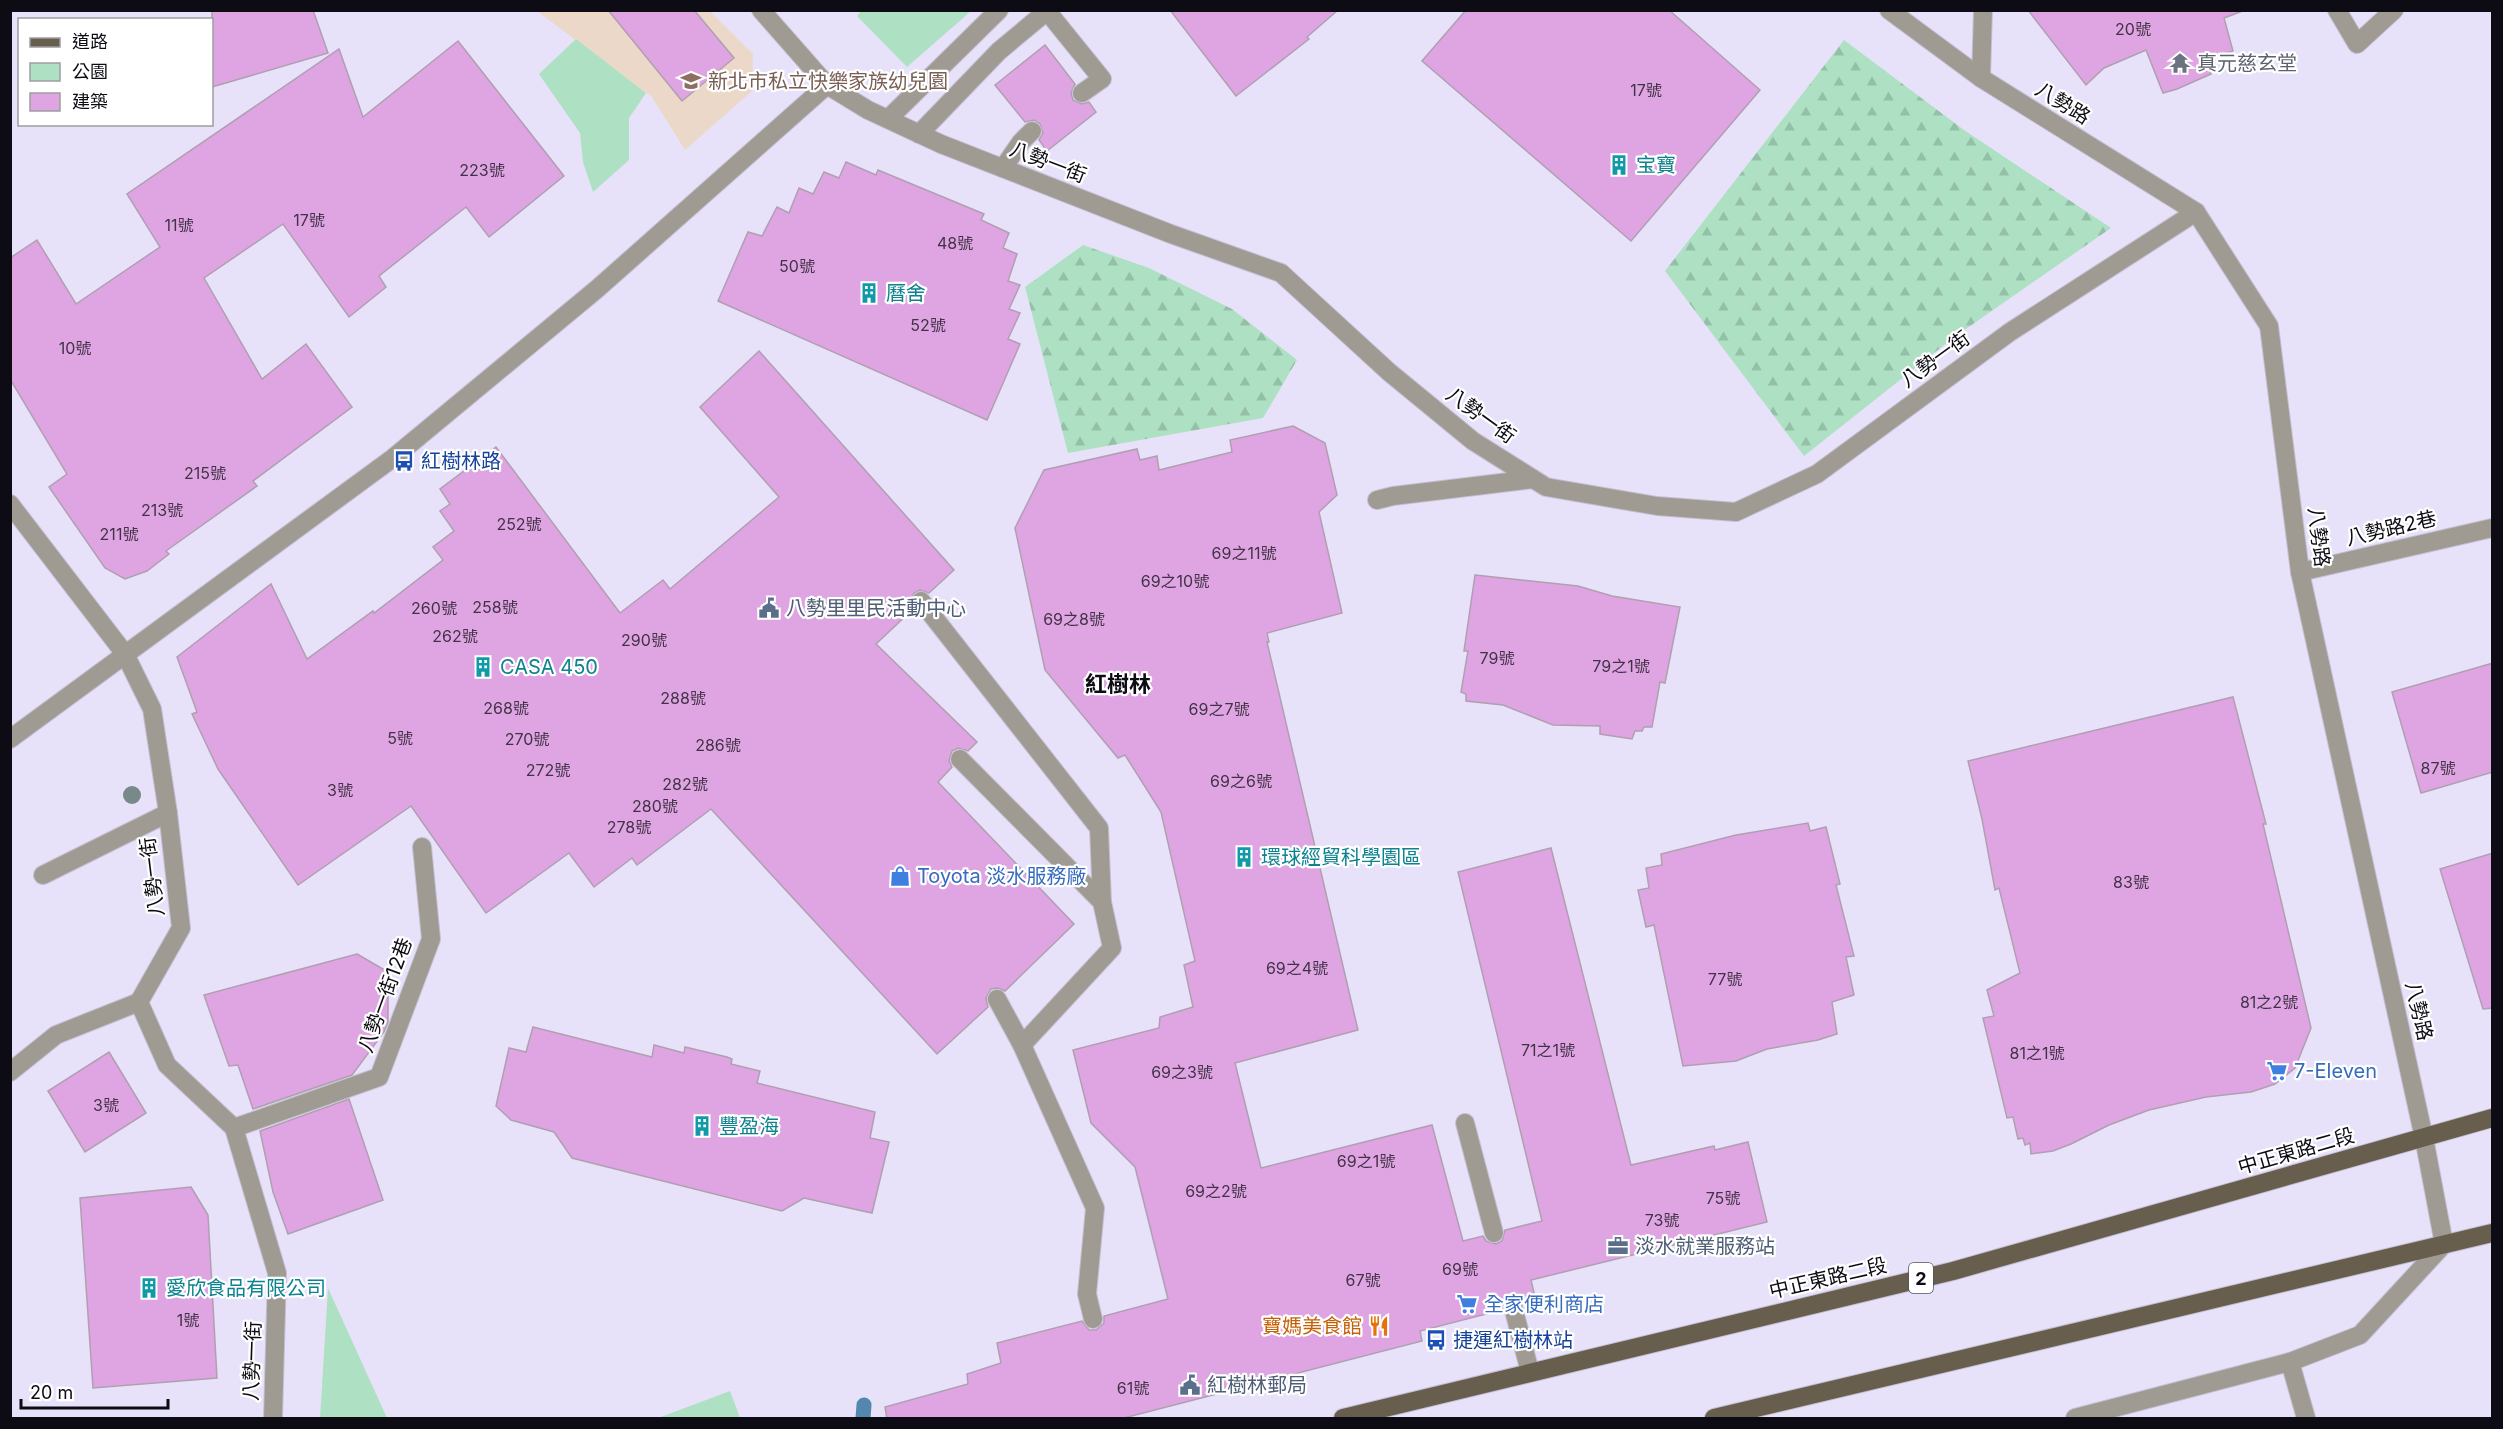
<svg xmlns="http://www.w3.org/2000/svg" width="2503" height="1429" viewBox="0 0 2503 1429" font-family="Inter,'Noto Sans TC',sans-serif">
<style>
.education{fill:#ebd8c8}
.forest{fill:url(#forest-firs)}
.green{fill:#aee1c3}
.lines{fill:none;stroke-linecap:round;stroke-linejoin:round}
.stream{stroke:#5487ae;stroke-width:15}
.building{fill:#dfa5e2;stroke:#b09fb1;stroke-width:1.5}
.lane-casing{stroke:#c4c0d4;stroke-width:20}
.street-casing{stroke:#c4c0d4;stroke-width:20}
.primary-casing{stroke:#c4c0d4;stroke-width:20}
.lane{stroke:#a09b92;stroke-width:18}
.street{stroke:#a09b92;stroke-width:18}
.primary{stroke:#675e4e;stroke-width:18}
.tree{fill:#788989}
.labels{text-anchor:middle;dominant-baseline:central;stroke-width:4.5;stroke-linejoin:round;paint-order:stroke}
.number-label{font-size:16px;fill:#423247}
.shield{fill:#fff;stroke:#56545a;stroke-width:1.5}
.shield-label{font-size:18px;font-weight:bold;fill:#0d0b13}
.worship-label{font-size:20px;fill:#5b616d;stroke:#fff;text-anchor:start}
.education-label{font-size:20px;fill:#785e54;stroke:#fff;text-anchor:start}
.street-label{font-size:20px;fill:#0d0b13;stroke:#fff}
.culture-label{font-size:20px;fill:#0d838f;stroke:#fff;text-anchor:start}
.transit-label{font-size:20px;fill:#164399;stroke:#fff;text-anchor:start}
.service-label{font-size:20px;fill:#4e5e75;stroke:#fff;text-anchor:start}
.shop-label{font-size:20px;fill:#366cbe;stroke:#fff;text-anchor:start}
.food-label{font-size:20px;fill:#c56008;stroke:#fff;text-anchor:end}
.quarter-label{font-size:22px;font-weight:bold;fill:#0d0b13;stroke:#fff}
</style>
<defs>
<pattern id="forest-firs" width="22" height="20" patternUnits="userSpaceOnUse" patternTransform="scale(1.5)"><rect width="22" height="20" fill="#aee1c3"/><path d="M5 1l3.5 6h-7zM16 11l3.5 6h-7z" fill="#94c0a7"/></pattern>
</defs>
<rect width="100%" height="100%" fill="#e7e2f9"/>
<path class="education" d="M537,11h173l43,43 -1,37 -67,59 -33,-53z"/>
<g class="forest">
<path d="M1844,40l120,90 147,98 -158,110 -149,118 -139,-185z"/>
<path d="M1083,245l66,23 83,41 65,51 -34,58 -195,35 -43,-166z"/>
</g>
<g class="green">
<path d="M862,10h109v1l-64,56 -50,-51z"/>
<path d="M576,39l70,54 -17,25v42l-36,32 -10,-30 -3,-29 -41,-59z"/>
<path d="M328,1288l59,130h-67z"/>
<path d="M730,1391l10,27h-82z"/>
</g>
<g class="lines">
<path class="stream" d="M863,1418l1,-13"/>
</g>
<g class="building">
<path d="M212,10h101l15,43 -116,34z"/>
<path d="M608,10h86l40,48 -52,43z"/>
<path d="M1170,10h168l-31,27 2,2 -73,57z"/>
<path d="M1466,10h203l91,80 -129,151 -209,-180z"/>
<path d="M2028,10h211l1,2 -16,6 9,33 -26,8 4,15 -34,15 -14,4 -17,-43 -42,18 -18,17z"/>
<path d="M458,41l106,135 -75,61 -23,-30 -87,69 7,11 -37,30 -66,-93 -79,54 58,101 44,-35 46,63 -99,74 4,5 -91,65 3,3 -22,17 -22,8 -20,-11 -56,-81 18,-13 -57,-95v-121l27,-18 39,64 84,-57 -33,-53 212,-145 24,68z"/>
<path d="M1045,45l30,39 -4,9 2,7 9,4 7,-2 7,10 -49,39 -8,-11 4,-7 -3,-9 -6,-4 -9,2 -30,-37z"/>
<path d="M846,162l30,13 2,-5 106,44 -3,6 28,13 -6,15 14,6 -9,27 12,4 -11,24 11,4 -12,26 12,5 -33,76 -269,-119 30,-69 14,4 15,-29 12,6 10,-25 14,6 11,-22 15,6z"/>
<path d="M759,351l195,219 -25,23 -9,-3 -6,3 -4,9 3,7 -37,35 101,98 -9,9 -10,-3 -6,3 -3,10 3,6 -14,15 136,142 -69,67 -7,-3 -7,1 -5,9 2,9 -51,47 -226,-245 -74,56 -5,-7 -38,29 -25,-34 -83,60 -75,-107 -113,79 -80,-116 -26,-55 5,-2 -20,-55 94,-73 36,75 66,-48 1,2 69,-53 -10,-13 21,-16 -14,-20 10,-7 -10,-15 56,-42 124,166 43,-33 7,9 109,-92 -79,-90z"/>
<path d="M1293,426l32,17 12,52 -18,17 23,101 -75,20 2,9h-2l91,388 -123,33 26,105 171,-43 31,116 20,-5 3,5 10,3 6,-3 3,-11 37,-9 -84,-349 93,-24 80,317 83,-19 1,4 33,-8 19,80 -236,58 5,21 -12,3 -7,-8h-7l-8,7v7l-82,21 2,10 -302,78h-233l-2,-12 83,-23 -1,-10 34,-11 -4,-20 85,-22 7,9h7l8,-7v-7l64,-17 -33,-132 -44,-44 -18,-73 86,-22 1,-11 33,-10 -9,-42 11,-4 -34,-149 -36,-57 -7,3 -73,-88 -30,-142 29,-58 93,-21 3,11 17,-4 2,14 73,-18 -2,-12z"/>
<path d="M1475,575l103,11 34,10 68,11 -15,76 -5,-1 -8,45h-8l-2,4h-7l-3,8 -32,-5v-8l-47,-1 -50,-20 -37,-4v-7l-5,-2 7,-41h-4z"/>
<path d="M2493,663v109l-72,21 -29,-101z"/>
<path d="M2233,697l33,127h-3l48,204 -16,40 -20,16 -24,8 -45,5 -57,13 -40,15 -38,19 -18,7 -22,3 -1,-11 -5,2 -2,-7 -5,1 -5,-22 -6,1 -24,-100 11,-2 -7,-26 33,-17 -21,-85 -4,2 -13,-71 -14,-58z"/>
<path d="M1808,823l2,8 16,-4 14,57 -4,1 18,71 -8,1 8,38 -22,7 5,32 -19,6 -51,9 -31,12 -53,5 -29,-141 -8,2 -8,-37 11,-2 -3,-20 16,-3 -1,-11 75,-19z"/>
<path d="M2493,853v155l-10,1 -43,-140z"/>
<path d="M357,954l31,18v50l-4,10 -32,43 -99,34 -15,-44 -9,1 -25,-71z"/>
<path d="M533,1027l119,30 2,-12 30,8 1,-6 42,10 5,2 -1,5 29,7 -3,12 118,29 -5,26 19,4 -17,71 -68,-15 -22,13 -210,-53 -18,-26 -43,-12 -15,-14 13,-58 17,4z"/>
<path d="M109,1052l37,61 -61,39 -37,-61z"/>
<path d="M349,1099l34,101 -95,34 -15,-42 -13,-61z"/>
<path d="M191,1187l17,28 9,163 -124,10 -13,-190z"/>
</g>
<g class="lines">
<g class="lane-casing">
<g id="lane">
<path d="M2337,10l20,34 37,-34"/>
<path d="M888,119l111,-109"/>
<path d="M919,134l80,-83 48,-40 55,68 -20,14"/>
<path d="M1003,168l18,-26 11,-11"/>
<path d="M1377,500l16,-4 140,-17"/>
<path d="M921,601l178,227 3,74"/>
<path d="M960,759l142,143 10,46 -90,97"/>
<path d="M43,875l125,-62"/>
<path d="M997,999l25,46 73,163 -8,86 6,25"/>
<path d="M10,1072l46,-37 83,-33"/>
<path d="M1465,1123l29,110"/>
<path d="M234,1128l145,-51 52,-138 -9,-92"/>
<path d="M1513,1307l17,65"/>
<path d="M2290,1362l16,56"/>
</g>
</g>
<g class="street-casing">
<g id="street">
<path d="M761,10l66,75 41,25 73,34 230,90 110,39 108,99 84,69 73,46 111,19 79,6 81,-38 193,-142 186,-120"/>
<path d="M1889,10l92,68 215,134 73,114 31,246 124,566 20,106 -84,91 -70,27 -215,56"/>
<path d="M1981,78l2,-68"/>
<path d="M10,504l115,150 27,55 16,104 13,115 -42,74 28,63 67,63 43,145 -4,145"/>
<path d="M2300,572l192,-44"/>
<path d="M10,739l383,-281 204,-169 230,-204"/>
</g>
</g>
<g class="primary-casing">
<g id="primary">
<path d="M1343,1418l610,-147 539,-153"/>
<path d="M1714,1418l778,-185"/>
</g>
</g>
<use href="#lane" class="lane"/>
<use href="#street" class="street"/>
<use href="#primary" class="primary"/>
</g>
<circle class="tree" cx="132" cy="795" r="9"/>
<defs>
<g id="temple-bare" transform="scale(1.62)"><path d="M0-6L5-2H3V0L6.5 2.5H4V6H1.5V3h-3V6H-4V2.5H-6.5L-3 0V-2H-5Z" fill="#6b7280" stroke="#fff" stroke-width="2.5" paint-order="stroke"/></g>
<g id="school-bare" transform="scale(1.62)"><path d="M0-5L7-2L0 1L-7-2ZM-4 1L0 2.5L4 1V4Q0 6-4 4Z" fill="#8d6e63" stroke="#fff" stroke-width="2.5" paint-order="stroke"/></g>
<g id="building-bare" transform="scale(1.62)"><path d="M-4-6H4V6H1V3H-1V6H-4ZM-2.5-4.3h1.7v1.8h-1.7ZM.8-4.3h1.7v1.8H.8ZM-2.5-1h1.7V.8h-1.7ZM.8-1h1.7V.8H.8Z" fill="#0f9aa8" stroke="#fff" stroke-width="2.5" paint-order="stroke"/></g>
<g id="bus-bare" transform="scale(1.62)"><path d="M-5-6H5V4H4V6H2V4H-2V6H-4V4H-5ZM-3.5-4V0h7V-4ZM-3.5 1.2v1.5H-2V1.2ZM2 1.2v1.5H3.5V1.2Z" fill="#1a4fb4" stroke="#fff" stroke-width="2.5" paint-order="stroke"/></g>
<g id="civic-bare" transform="scale(1.62)"><path d="M-.6-6.5H3V-4.5H.6V-3L4-1V1h2V6H-6V1h2V-1L-.6-3ZM-1.2 2.5V6h2.4V2.5Z" fill="#5c6f8a" stroke="#fff" stroke-width="2.5" paint-order="stroke"/></g>
<g id="shop-bare" transform="scale(1.62)"><path d="M-5-2.5h2.3a2.7 3.5 0 0 1 5.4 0H5L5.5 6h-11ZM-1.5-2.5h3a1.5 2.3 0 0 0-3 0Z" fill="#3f7fe0" stroke="#fff" stroke-width="2.5" paint-order="stroke"/></g>
<g id="supermarket-bare" transform="scale(1.62)"><path d="M-6-5.5h2.5l.6 2H6L4.5 2H-2.5L-4.4-4H-6ZM-1.5 3.2a1.3 1.3 0 1 0 .1 0ZM3 3.2a1.3 1.3 0 1 0 .1 0Z" fill="#3f7fe0" stroke="#fff" stroke-width="2.5" paint-order="stroke"/></g>
<g id="office-bare" transform="scale(1.62)"><path d="M-6-3h4V-5.5h4V-3h4V5H-6ZM-1-4.5V-3h2v-1.5ZM-6 0V1H6V0Z" fill="#5c6f8a" stroke="#fff" stroke-width="2.5" paint-order="stroke"/></g>
<g id="restaurant-bare" transform="scale(1.62)"><path d="M-5-6h1v4h1v-4h1v4h1v-4h1v5L-1.5 .5V6h-2V.5L-5-1ZM5-6V6H3V1.5H1.5Q1.5-4 5-6Z" fill="#e8710a" stroke="#fff" stroke-width="2.5" paint-order="stroke"/></g>
</defs>
<g fill-rule="evenodd">
<use href="#temple-bare" x="2180" y="63"/>
<use href="#school-bare" x="691" y="81"/>
<use href="#building-bare" x="1619" y="165"/>
<use href="#building-bare" x="869" y="293"/>
<use href="#bus-bare" x="404" y="461"/>
<use href="#civic-bare" x="769" y="608"/>
<use href="#building-bare" x="483" y="667"/>
<use href="#building-bare" x="1244" y="857"/>
<use href="#shop-bare" x="900" y="876"/>
<use href="#supermarket-bare" x="2277" y="1071"/>
<use href="#building-bare" x="702" y="1126"/>
<use href="#office-bare" x="1618" y="1246"/>
<use href="#building-bare" x="149" y="1288"/>
<use href="#supermarket-bare" x="1467" y="1304"/>
<use href="#restaurant-bare" x="1379" y="1326"/>
<use href="#bus-bare" x="1436" y="1340"/>
<use href="#civic-bare" x="1190" y="1385"/>
</g>
<g class="labels">
<g class="number-label">
<text x="2133" y="29">20號</text>
<text x="1646" y="90">17號</text>
<text x="482" y="170">223號</text>
<text x="309" y="220">17號</text>
<text x="179" y="225">11號</text>
<text x="955" y="243">48號</text>
<text x="797" y="266">50號</text>
<text x="928" y="325">52號</text>
<text x="75" y="348">10號</text>
<text x="205" y="473">215號</text>
<text x="162" y="510">213號</text>
<text x="519" y="524">252號</text>
<text x="119" y="534">211號</text>
<text x="1244" y="553">69之11號</text>
<text x="1175" y="581">69之10號</text>
<text x="495" y="607">258號</text>
<text x="434" y="608">260號</text>
<text x="1074" y="619">69之8號</text>
<text x="455" y="636">262號</text>
<text x="644" y="640">290號</text>
<text x="1497" y="658">79號</text>
<text x="1621" y="666">79之1號</text>
<text x="683" y="698">288號</text>
<text x="506" y="708">268號</text>
<text x="1219" y="709">69之7號</text>
<text x="400" y="738">5號</text>
<text x="527" y="739">270號</text>
<text x="718" y="745">286號</text>
<text x="2438" y="768">87號</text>
<text x="548" y="770">272號</text>
<text x="1241" y="781">69之6號</text>
<text x="685" y="784">282號</text>
<text x="340" y="790">3號</text>
<text x="655" y="806">280號</text>
<text x="629" y="827">278號</text>
<text x="2131" y="882">83號</text>
<text x="1297" y="968">69之4號</text>
<text x="1725" y="979">77號</text>
<text x="2269" y="1002">81之2號</text>
<text x="1548" y="1050">71之1號</text>
<text x="2037" y="1053">81之1號</text>
<text x="1182" y="1072">69之3號</text>
<text x="106" y="1105">3號</text>
<text x="1366" y="1161">69之1號</text>
<text x="1216" y="1191">69之2號</text>
<text x="1723" y="1198">75號</text>
<text x="1662" y="1220">73號</text>
<text x="1460" y="1269">69號</text>
<text x="1363" y="1280">67號</text>
<text x="188" y="1320">1號</text>
<text x="1133" y="1388">61號</text>
</g>
<rect class="shield" x="1909" y="1263" width="24" height="30" rx="4.5"/>
<g class="shield-label">
<text x="1921" y="1278">2</text>
</g>
<g class="worship-label">
<text x="2197" y="63">真元慈玄堂</text>
</g>
<g class="education-label">
<text x="708" y="81">新北市私立快樂家族幼兒園</text>
</g>
<g class="street-label">
<text transform="translate(2063 103) rotate(32)">八勢路</text>
<text transform="translate(1048 162) rotate(21)">八勢一街</text>
<text transform="translate(1935 359) rotate(-36)">八勢一街</text>
<text transform="translate(1481 415) rotate(36)">八勢一街</text>
<text transform="translate(2391 528) rotate(-13)">八勢路2巷</text>
<text transform="translate(2319 537) rotate(83)">八勢路</text>
<text transform="translate(152 877) rotate(-97)">八勢一街</text>
<text transform="translate(385 995) rotate(-70)">八勢一街12巷</text>
<text transform="translate(2419 1011) rotate(77)">八勢路</text>
<text transform="translate(2296 1151) rotate(-16)">中正東路二段</text>
<text transform="translate(1828 1278) rotate(-13)">中正東路二段</text>
<text transform="translate(252 1361) rotate(-88)">八勢一街</text>
</g>
<g class="culture-label">
<text x="1636" y="165">宝寶</text>
<text x="886" y="293">曆舍</text>
<text x="500" y="667">CASA 450</text>
<text x="1261" y="857">環球經貿科學園區</text>
<text x="719" y="1126">豐盈海</text>
<text x="166" y="1288">愛欣食品有限公司</text>
</g>
<g class="transit-label">
<text x="421" y="461">紅樹林路</text>
<text x="1453" y="1340">捷運紅樹林站</text>
</g>
<g class="service-label">
<text x="786" y="608">八勢里里民活動中心</text>
<text x="1635" y="1246">淡水就業服務站</text>
<text x="1207" y="1385">紅樹林郵局</text>
</g>
<g class="shop-label">
<text x="917" y="876">Toyota 淡水服務廠</text>
<text x="2294" y="1071">7-Eleven</text>
<text x="1484" y="1304">全家便利商店</text>
</g>
<g class="food-label">
<text x="1362" y="1326">寶媽美食館</text>
</g>
<g class="quarter-label">
<text x="1118" y="684">紅樹林</text>
</g>
</g>
<rect width="2503" height="1429" fill="none" stroke="#0d0b13" stroke-width="24"/>
<rect x="18" y="18" width="195" height="108" fill="#ffffff" stroke="#9e9da1" stroke-width="1.5"/>
<rect x="30" y="38" width="30" height="9" fill="#675e4e" stroke="#9e9da1" stroke-width="1.5"/>
<text x="72" y="48" font-size="18" fill="#0d0b13">道路</text>
<rect x="30" y="63" width="30" height="18" fill="#aee1c3" stroke="#9e9da1" stroke-width="1.5"/>
<text x="72" y="78" font-size="18" fill="#0d0b13">公園</text>
<rect x="30" y="93" width="30" height="18" fill="#dfa5e2" stroke="#9e9da1" stroke-width="1.5"/>
<text x="72" y="108" font-size="18" fill="#0d0b13">建築</text>
<path d="M21 1399v9h147v-9" fill="none" stroke="#0d0b13" stroke-width="3"/>
<text x="30" y="1399" font-size="18" fill="#0d0b13" stroke="#ffffff" stroke-width="4.5" paint-order="stroke">20 m</text>
</svg>
